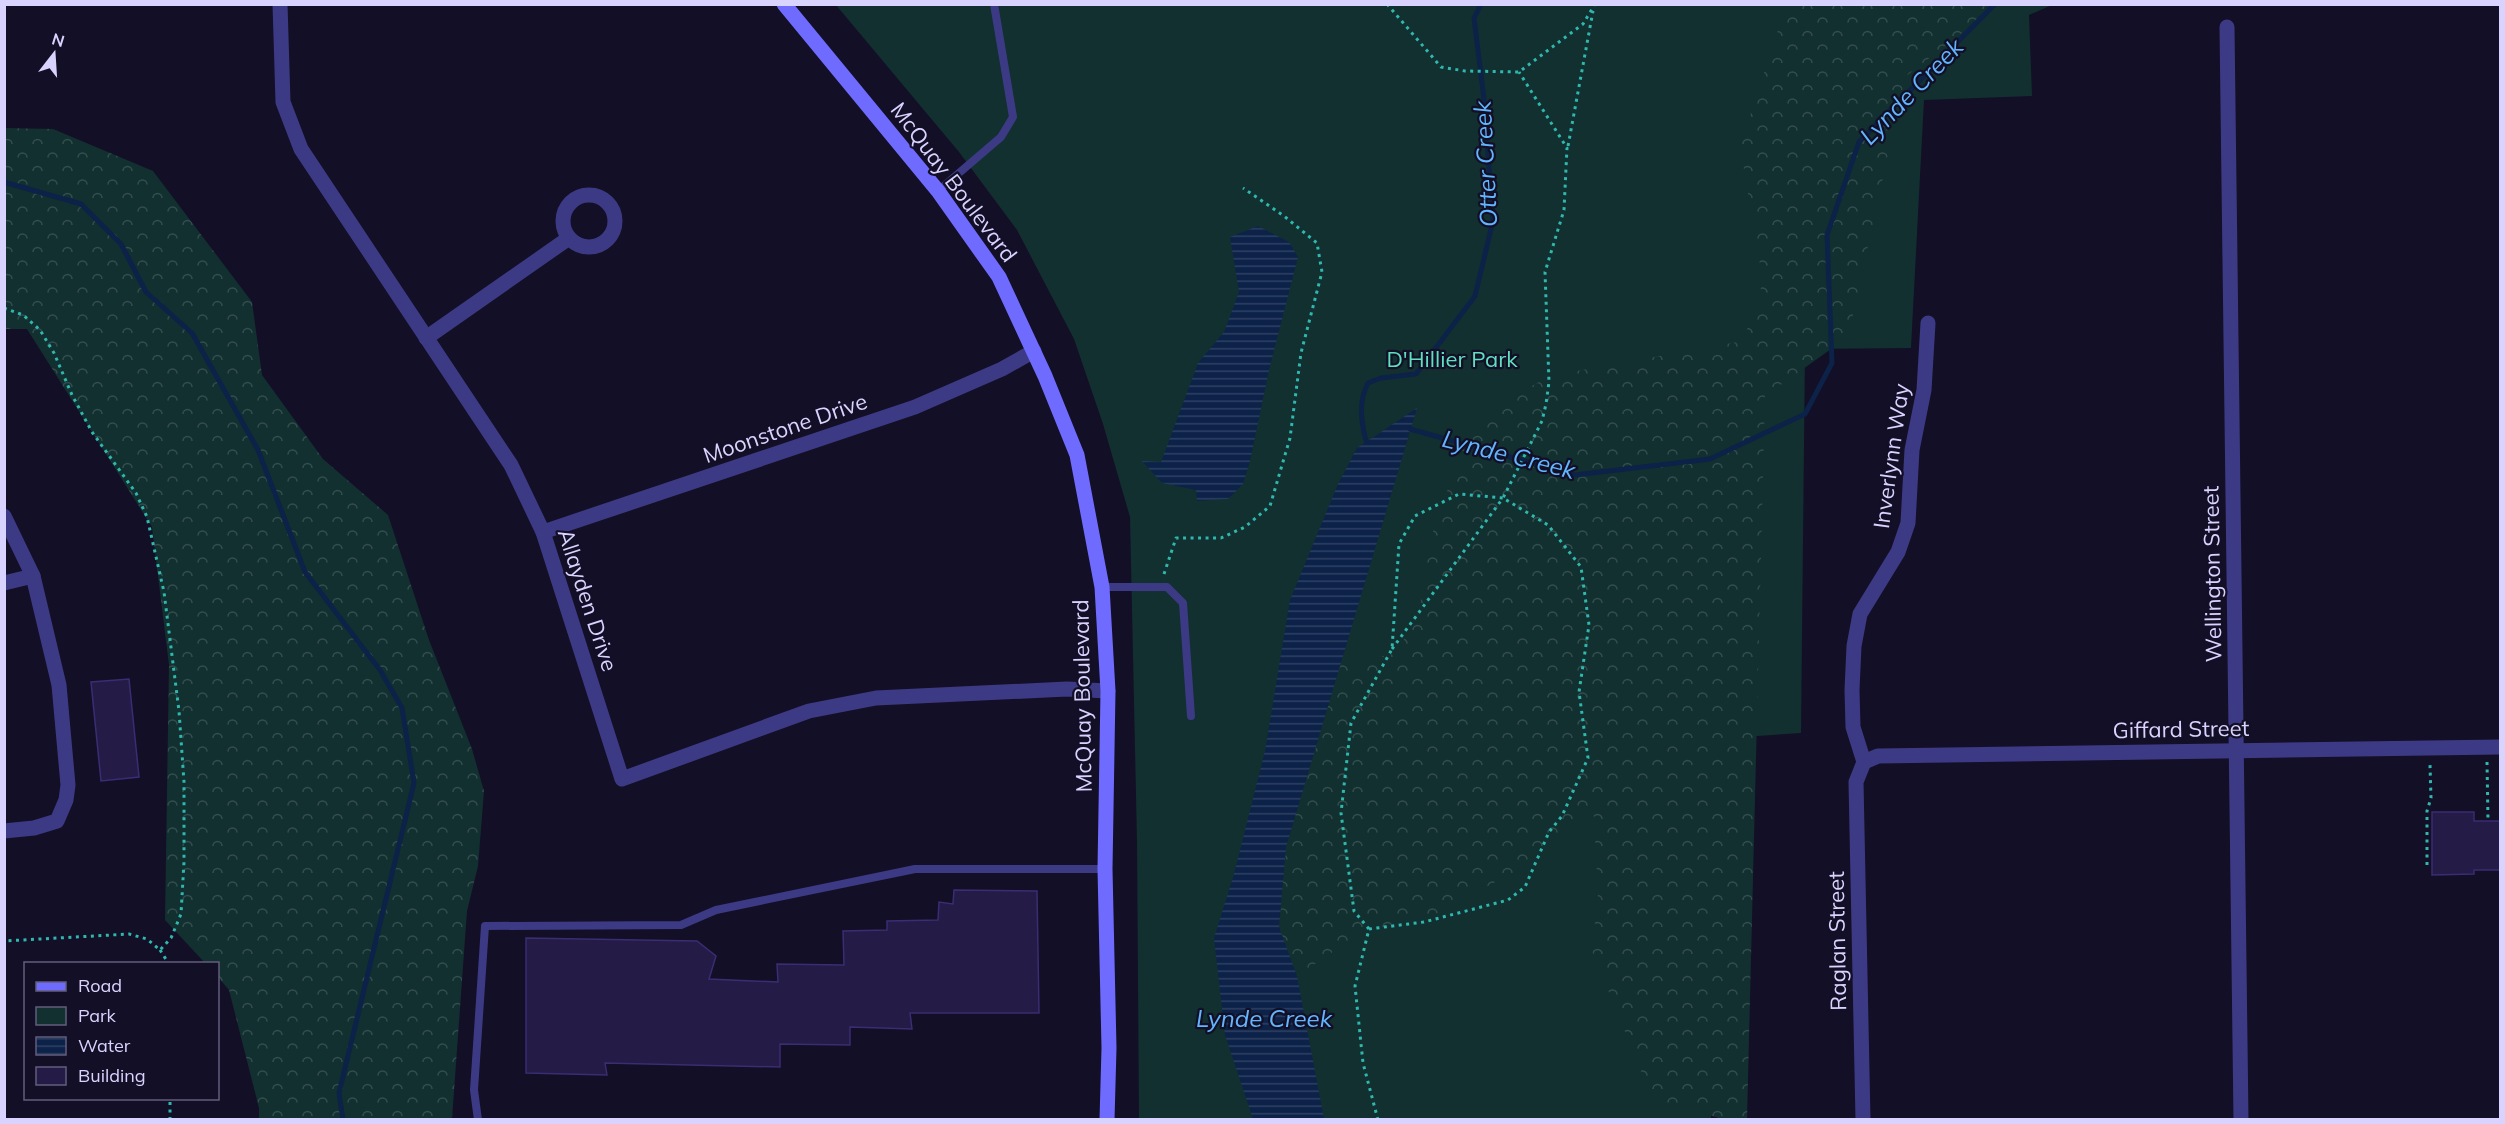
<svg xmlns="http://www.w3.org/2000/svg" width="2505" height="1124" viewBox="0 0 2505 1124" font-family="Mulish,sans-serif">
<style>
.green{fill:#12302f}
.forest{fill:url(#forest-crowns)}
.water{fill:url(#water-rules)}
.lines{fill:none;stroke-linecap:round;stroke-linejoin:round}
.stream{stroke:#0c2248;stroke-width:5}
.building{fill:#241b47;stroke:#3b2d73;stroke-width:1.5}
.path{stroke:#2fb8b0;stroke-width:3;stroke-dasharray:3 4.5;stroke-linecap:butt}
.lane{stroke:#3d3a85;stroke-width:8}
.street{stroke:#3d3a85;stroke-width:15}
.secondary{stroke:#6f6bff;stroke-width:15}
.labels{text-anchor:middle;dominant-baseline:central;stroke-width:4.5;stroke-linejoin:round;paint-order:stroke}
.street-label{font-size:22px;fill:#d9d4ff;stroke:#130f26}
.park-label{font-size:22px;fill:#5fe0c0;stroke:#130f26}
.water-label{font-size:24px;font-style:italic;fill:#62b6ff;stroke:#130f26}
</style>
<defs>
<pattern id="forest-crowns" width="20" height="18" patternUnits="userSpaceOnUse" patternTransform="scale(1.5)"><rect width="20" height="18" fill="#12302f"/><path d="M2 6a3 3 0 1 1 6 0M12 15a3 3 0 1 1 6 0" fill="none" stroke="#344d4e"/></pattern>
<pattern id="water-rules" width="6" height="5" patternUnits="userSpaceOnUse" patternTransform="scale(1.5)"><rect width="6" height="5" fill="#0c2248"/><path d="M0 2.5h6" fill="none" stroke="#2f4163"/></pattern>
</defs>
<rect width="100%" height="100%" fill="#130f26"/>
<path class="green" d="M836,5h1216l-23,10 3,81 -108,4 -13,248 -106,1 -4,384 -88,6 -2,380h-572l-2,-277 -7,-325 -27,-93 -29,-85 -57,-109 -58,-78z"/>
<g class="forest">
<path d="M1789,5h209l-93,72 -57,260 -83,59 -18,723h-25l-70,-21 -60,-147 6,-57 -5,-92 -64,62 -95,51 -82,24 -55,37 -18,-49 7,-80 54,-182 58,-12 23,-53 7,-54 33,-95 42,-48 46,-27 194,-35 20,-59 -23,-136 44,-134z"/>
<path d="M4,128l49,1 100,42 99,131 10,73 61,84 65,56 41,125 43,109 12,42 -6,75 -11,45 -15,208h-193v-11l-30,-118 -11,-13v-13l-13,-1 -40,-43 4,-255 -17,-138 -125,-198h-22z"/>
</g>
<g class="water">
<path d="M1258,226l31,16 9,15 -29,113 -19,91 -7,23 -15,15 -31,2 -1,-11 -34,-7 -20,-22 19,1 37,-99 26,-31 15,-40 -9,-55z"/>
<path d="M1417,408l-131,439 -7,80 18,49 27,143h-71l-28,-84 -11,-97 20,-64 31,-123 25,-151 48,-116 19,-36z"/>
</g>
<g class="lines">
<g class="stream">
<path d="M4,182l77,22 40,40 25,48 46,41 66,117 47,122 75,98 22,38 12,75 -75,310 4,27"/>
<path d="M1410,429l165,46 135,-16 95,-45 27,-51 -5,-128 32,-93 136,-138"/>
<path d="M1366,441c-5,-21 -8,-38 2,-58l13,-5 35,-4 59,-78 18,-75 -9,-122 -10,-81 7,-14"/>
</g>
</g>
<g class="building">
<path d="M129,679l10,98 -38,4 -10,-99z"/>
<path d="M2432,812h42v9h26v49h-26v4l-42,1z"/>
<path d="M954,890l83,1 2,122h-129l2,16 -62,-2v18l-70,-1v23l-175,-4 2,12 -81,-2v-135l171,3 19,15 -7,23 69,3 -1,-18 67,1 -1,-34 44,-1v-9l51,-1 1,-18 14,2z"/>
</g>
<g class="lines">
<g class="path">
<path d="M1387,4l54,63 24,4 54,1 64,-48 12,-20"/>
<path d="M1568,146l25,-135"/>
<path d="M4,308l19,7 17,15 14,23 18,42 20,37 44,61 11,24 17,75 15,119 5,71v80l-3,52 -10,24 -11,12 -13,-11 -18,-5 -125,7"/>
<path d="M1164,574l12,-36h45l24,-11 25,-21 20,-68 11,-85 21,-81 -5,-29 -33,-27 -41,-28"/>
<path d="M1392,649l111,-151"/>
<path d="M2487,762l1,58"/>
<path d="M2427,865v-54l4,-13 -1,-33"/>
<path d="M1369,929l-15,-18 -13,-98 10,-90 41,-74 7,-105 16,-28 44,-22 44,4"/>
<path d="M160,950l9,14"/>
<path d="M170,1120v-22"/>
<path d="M1378,1120l-15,-57 -8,-77 14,-57 55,-7 84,-22 17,-13 24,-55 13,-16 26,-58 -9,-66 10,-67 -8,-58 -33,-42 -45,-27 39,-77 4,-17 3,-22 -4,-110 19,-62 3,-62 -48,-76"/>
</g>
<g class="lane">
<path d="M938,191l63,-54 12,-20 -19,-113"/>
<path d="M1102,587h65l16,16 8,113"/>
<path d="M478,1120l-4,-30 11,-164 196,-1 35,-15 199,-41h190"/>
</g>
<g class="street">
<path d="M280,4l3,98 18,47 210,316 32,67 79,247 187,-68 67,-13 191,-9 41,2"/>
<path d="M2227,27l14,1093"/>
<circle cx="589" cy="221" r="26"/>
<path d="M426,338l143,-100"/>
<path d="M4,516l29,60 26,109 9,100 -2,15 -9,21 -23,7 -30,3"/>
<path d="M543,532l372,-125 87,-38 32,-18"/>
<path d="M4,583l29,-7"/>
<path d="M1864,762l14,-6 622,-9"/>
<path d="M1864,762l-11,-35 -1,-37 2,-44 6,-32 38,-62 10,-29 4,-73 12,-60 4,-67"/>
<path d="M1863,1120l-7,-338 8,-20"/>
</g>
<path class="secondary" d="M784,4l154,187 61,86 46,99 32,79 25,132 6,104 -3,178 4,179 -2,72"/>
</g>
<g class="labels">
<g class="street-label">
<text transform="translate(954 182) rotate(53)">McQuay Boulevard</text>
<text transform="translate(785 428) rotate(-19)">Moonstone Drive</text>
<text transform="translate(1891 456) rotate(-82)">Inverlynn Way</text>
<text transform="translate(2212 574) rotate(-91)">Wellington Street</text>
<text transform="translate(588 600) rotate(72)">Allayden Drive</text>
<text transform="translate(1082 696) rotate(-91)">McQuay Boulevard</text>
<text transform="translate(2181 729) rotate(-1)">Giffard Street</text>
<text transform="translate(1837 941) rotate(-91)">Raglan Street</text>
</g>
<g class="park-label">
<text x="1452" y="359">D'Hillier Park</text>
</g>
<g class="water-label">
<text transform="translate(1911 91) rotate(-46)">Lynde Creek</text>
<text transform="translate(1485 164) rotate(-93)">Otter Creek</text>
<text transform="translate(1509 454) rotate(14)">Lynde Creek</text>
<text x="1264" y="1018">Lynde Creek</text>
</g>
</g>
<rect width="2505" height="1124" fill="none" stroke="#d9d4ff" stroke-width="12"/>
<rect x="24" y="962" width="195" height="138" fill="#130f26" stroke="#625e7d" stroke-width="1.5"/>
<rect x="36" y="982" width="30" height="9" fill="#6f6bff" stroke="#625e7d" stroke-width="1.5"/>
<text x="78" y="992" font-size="18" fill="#d9d4ff">Road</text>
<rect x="36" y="1007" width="30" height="18" fill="#12302f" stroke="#625e7d" stroke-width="1.5"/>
<text x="78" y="1022" font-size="18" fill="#d9d4ff">Park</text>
<rect x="36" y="1037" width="30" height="18" fill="url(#water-rules)" stroke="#625e7d" stroke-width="1.5"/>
<text x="78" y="1052" font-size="18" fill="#d9d4ff">Water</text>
<rect x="36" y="1067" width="30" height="18" fill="#241b47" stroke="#625e7d" stroke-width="1.5"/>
<text x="78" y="1082" font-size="18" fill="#d9d4ff">Building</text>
<g transform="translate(54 54) rotate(17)" stroke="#130f26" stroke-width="4.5" paint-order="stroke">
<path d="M0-4.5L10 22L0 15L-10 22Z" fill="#d9d4ff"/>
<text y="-9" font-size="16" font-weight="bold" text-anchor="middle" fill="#d9d4ff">N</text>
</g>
</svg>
